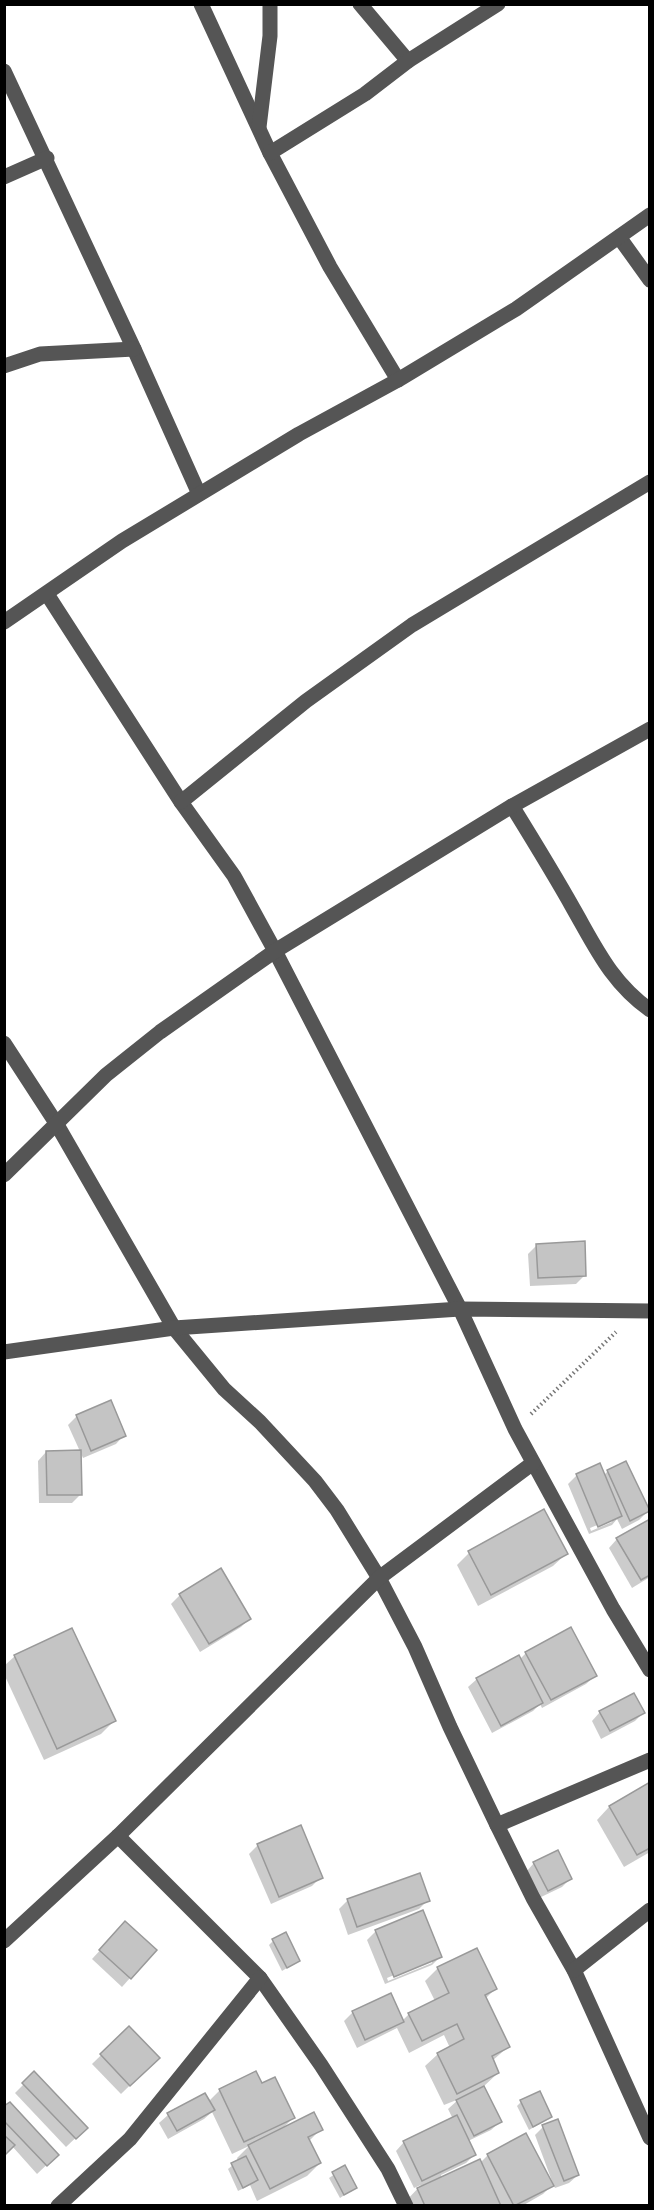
<svg xmlns="http://www.w3.org/2000/svg" width="654" height="2210" viewBox="0 0 654 2210" font-family="'Sofia Sans Condensed',sans-serif">
<style>
.shadow{fill:#0003;fill-rule:evenodd}
.building{fill:#c4c4c4;stroke:#999;stroke-width:1.5}
.lines{fill:none;stroke-linecap:round;stroke-linejoin:round}
.path{stroke:#777;stroke-width:4;stroke-dasharray:1.5 3;stroke-linecap:butt}
.minor{stroke:#555;stroke-width:15}
</style>
<rect width="100%" height="100%" fill="#fff"/>
<g class="shadow">
<path d="M537,1245l48,30 -9,9 -46,2 -2,-32z"/>
<path d="M77,1416l47,19 -8,9 -33,14 -15,-33z"/>
<path d="M46,1452l35,42 -9,9h-33l-1,-42z"/>
<path d="M608,1471l40,40 -9,9 -17,9 -5,-10 -5,6 -23,9 -21,-50 9,-9h27zM612,1519v3l-21,9 -1,-3z"/>
<path d="M650,1521v56l-18,11 -23,-40 8,-9z"/>
<path d="M469,1553l97,1 -13,12 -75,40 -21,-41z"/>
<path d="M220,1570l30,48 -9,9 -41,25 -29,-48 9,-9z"/>
<path d="M526,1653l69,23 -9,8 -44,24 -2,-4 -7,7 -41,22 -24,-46 9,-8 42,-19z"/>
<path d="M15,1656l99,65 -13,13 -57,26 -40,-86v-8z"/>
<path d="M600,1712l43,1 -8,8 -34,18 -9,-18z"/>
<path d="M650,1784v68l-26,15 -27,-47 12,-13z"/>
<path d="M258,1845l63,32 -9,9 -41,18 -22,-50z"/>
<path d="M534,1863l37,15 -9,9 -23,11 -13,-26z"/>
<path d="M348,1900h80l-9,9 -71,26 -9,-26z"/>
<path d="M422,1912l19,44 -9,9 -47,19 -18,-44 8,-8zM432,1959v4l-44,18 -1,-3z"/>
<path d="M117,1932l13,46 -8,9 -30,-28z"/>
<path d="M273,1941l25,20 -16,10 -13,-26z"/>
<path d="M438,1968l57,21 -10,10 23,48 -16,14 6,12 -15,14 17,35 -9,8 -23,11 7,13 -9,9 -25,12 1,3 38,-15 8,-8 63,30 2,-1 -18,-49 8,-8 35,48 -9,8 -14,5 -2,-4 -10,10 -21,12h-115l-2,-4 16,-17 -7,3 -18,-37 8,-9 49,-23 -5,-10 11,-10 -15,6 -19,-39 13,-12 12,-6 -6,-13 -35,18 -12,-25 -40,20 -13,-27 9,-9 49,9 7,-7 26,-13 -10,-20z"/>
<path d="M129,2028l29,30 -37,36 -29,-30z"/>
<path d="M34,2074l52,54 -20,19 -51,-54z"/>
<path d="M261,2085l32,33 -11,11h39l-12,12 11,22 -13,13 -50,25 -7,-16 -12,6 -10,-22 10,-8 -1,-3 12,-12 -17,8 -20,-42 -8,7 -36,20 -9,-16 9,-8 40,-13 12,-12z"/>
<path d="M521,2102l30,15 -22,13 -12,-24z"/>
<path d="M4,2108l53,47 -20,19 -25,-28 -8,8z"/>
<path d="M344,2168l11,20 -15,10 -11,-20z"/>
</g>
<g class="building">
<path d="M585,1241l1,35 -48,2 -2,-34z"/>
<path d="M111,1400l15,36 -35,15 -15,-36z"/>
<path d="M81,1450l1,45h-35l-1,-44z"/>
<path d="M626,1461l24,50 -20,10 -23,-51z"/>
<path d="M600,1463l22,53 -24,11 -22,-53z"/>
<path d="M544,1509l24,45 -77,41 -23,-44z"/>
<path d="M650,1519v56l-9,5 -25,-42z"/>
<path d="M221,1568l30,51 -42,25 -30,-50z"/>
<path d="M571,1627l26,49 -46,24 -26,-48z"/>
<path d="M72,1628l44,93 -59,28 -43,-94z"/>
<path d="M519,1655l24,48 -42,23 -25,-48z"/>
<path d="M634,1693l11,20 -35,18 -11,-20z"/>
<path d="M650,1782v66l-13,7 -28,-49z"/>
<path d="M301,1825l22,53 -44,19 -22,-53z"/>
<path d="M558,1850l14,29 -24,12 -15,-29z"/>
<path d="M420,1873l10,28 -73,26 -10,-28z"/>
<path d="M423,1910l19,47 -48,20 -19,-47z"/>
<path d="M125,1921l32,29 -26,29 -32,-29z"/>
<path d="M286,1932l14,29 -13,7 -15,-29z"/>
<path d="M477,1948l20,41 -12,6 25,52 -18,9 7,17 -42,21 -20,-41 27,-14 -7,-15 -35,17 -14,-28 41,-20 -12,-26z"/>
<path d="M391,1993l13,29 -39,18 -13,-29z"/>
<path d="M129,2026l31,32 -30,28 -30,-32z"/>
<path d="M34,2071l54,57 -12,11 -54,-56z"/>
<path d="M256,2071l6,12 13,-6 20,41 -51,24 -25,-53z"/>
<path d="M484,2086l18,36 -28,14 -18,-36z"/>
<path d="M540,2091l12,26 -19,10 -13,-27z"/>
<path d="M205,2093l10,17 -38,21 -10,-18z"/>
<path d="M10,2102l49,53 -12,11 -43,-45v-15z"/>
<path d="M314,2112l9,18 -15,7 13,26 -51,26 -22,-44z"/>
<path d="M457,2115l19,40 -54,26 -19,-40z"/>
<path d="M558,2119l21,56 -15,6 -22,-56z"/>
<path d="M526,2133l28,53 -40,20 -27,-52z"/>
<path d="M4,2135l11,10 -11,11z"/>
<path d="M246,2156l12,24 -15,8 -12,-25z"/>
<path d="M480,2159l21,47h-76l-8,-18z"/>
<path d="M345,2165l12,23 -13,7 -12,-23z"/>
</g>
<g class="lines">
<path class="path" d="M531,1414l85,-82"/>
<g class="minor">
<path d="M201,4l69,149 60,114 68,113"/>
<path d="M360,4l48,57"/>
<path d="M4,71l130,278 65,145"/>
<path d="M259,127l11,-91v-32"/>
<path d="M270,153l95,-59 43,-33 90,-57"/>
<path d="M4,177l43,-19"/>
<path d="M619,237l31,43"/>
<path d="M4,366l36,-12 94,-5"/>
<path d="M47,594l134,208 53,74 41,75 185,358 55,120 98,180 37,61"/>
<path d="M4,622l118,-81 177,-107 99,-54 118,-71 134,-94"/>
<path d="M181,802l125,-101 106,-76 238,-143"/>
<path d="M512,806c21,34 42,68 61,102 23,40 38,74 77,102"/>
<path d="M4,1043l52,80 118,205 50,61 36,33 55,59 22,29 42,68 36,69 35,80 47,98 36,73 41,72 76,168"/>
<path d="M4,1175l102,-100 54,-43 115,-81 237,-145 138,-77"/>
<path d="M4,1352l170,-24 286,-19 190,2"/>
<path d="M497,1825l153,-65"/>
<path d="M118,1836l142,142 61,87 67,104 18,37"/>
<path d="M4,1941l114,-105 261,-258 154,-115"/>
<path d="M574,1970l76,-60"/>
<path d="M58,2206l72,-67 130,-161"/>
</g>
</g>
<rect width="654" height="2210" fill="none" stroke="#000000" stroke-width="12"/>
</svg>
